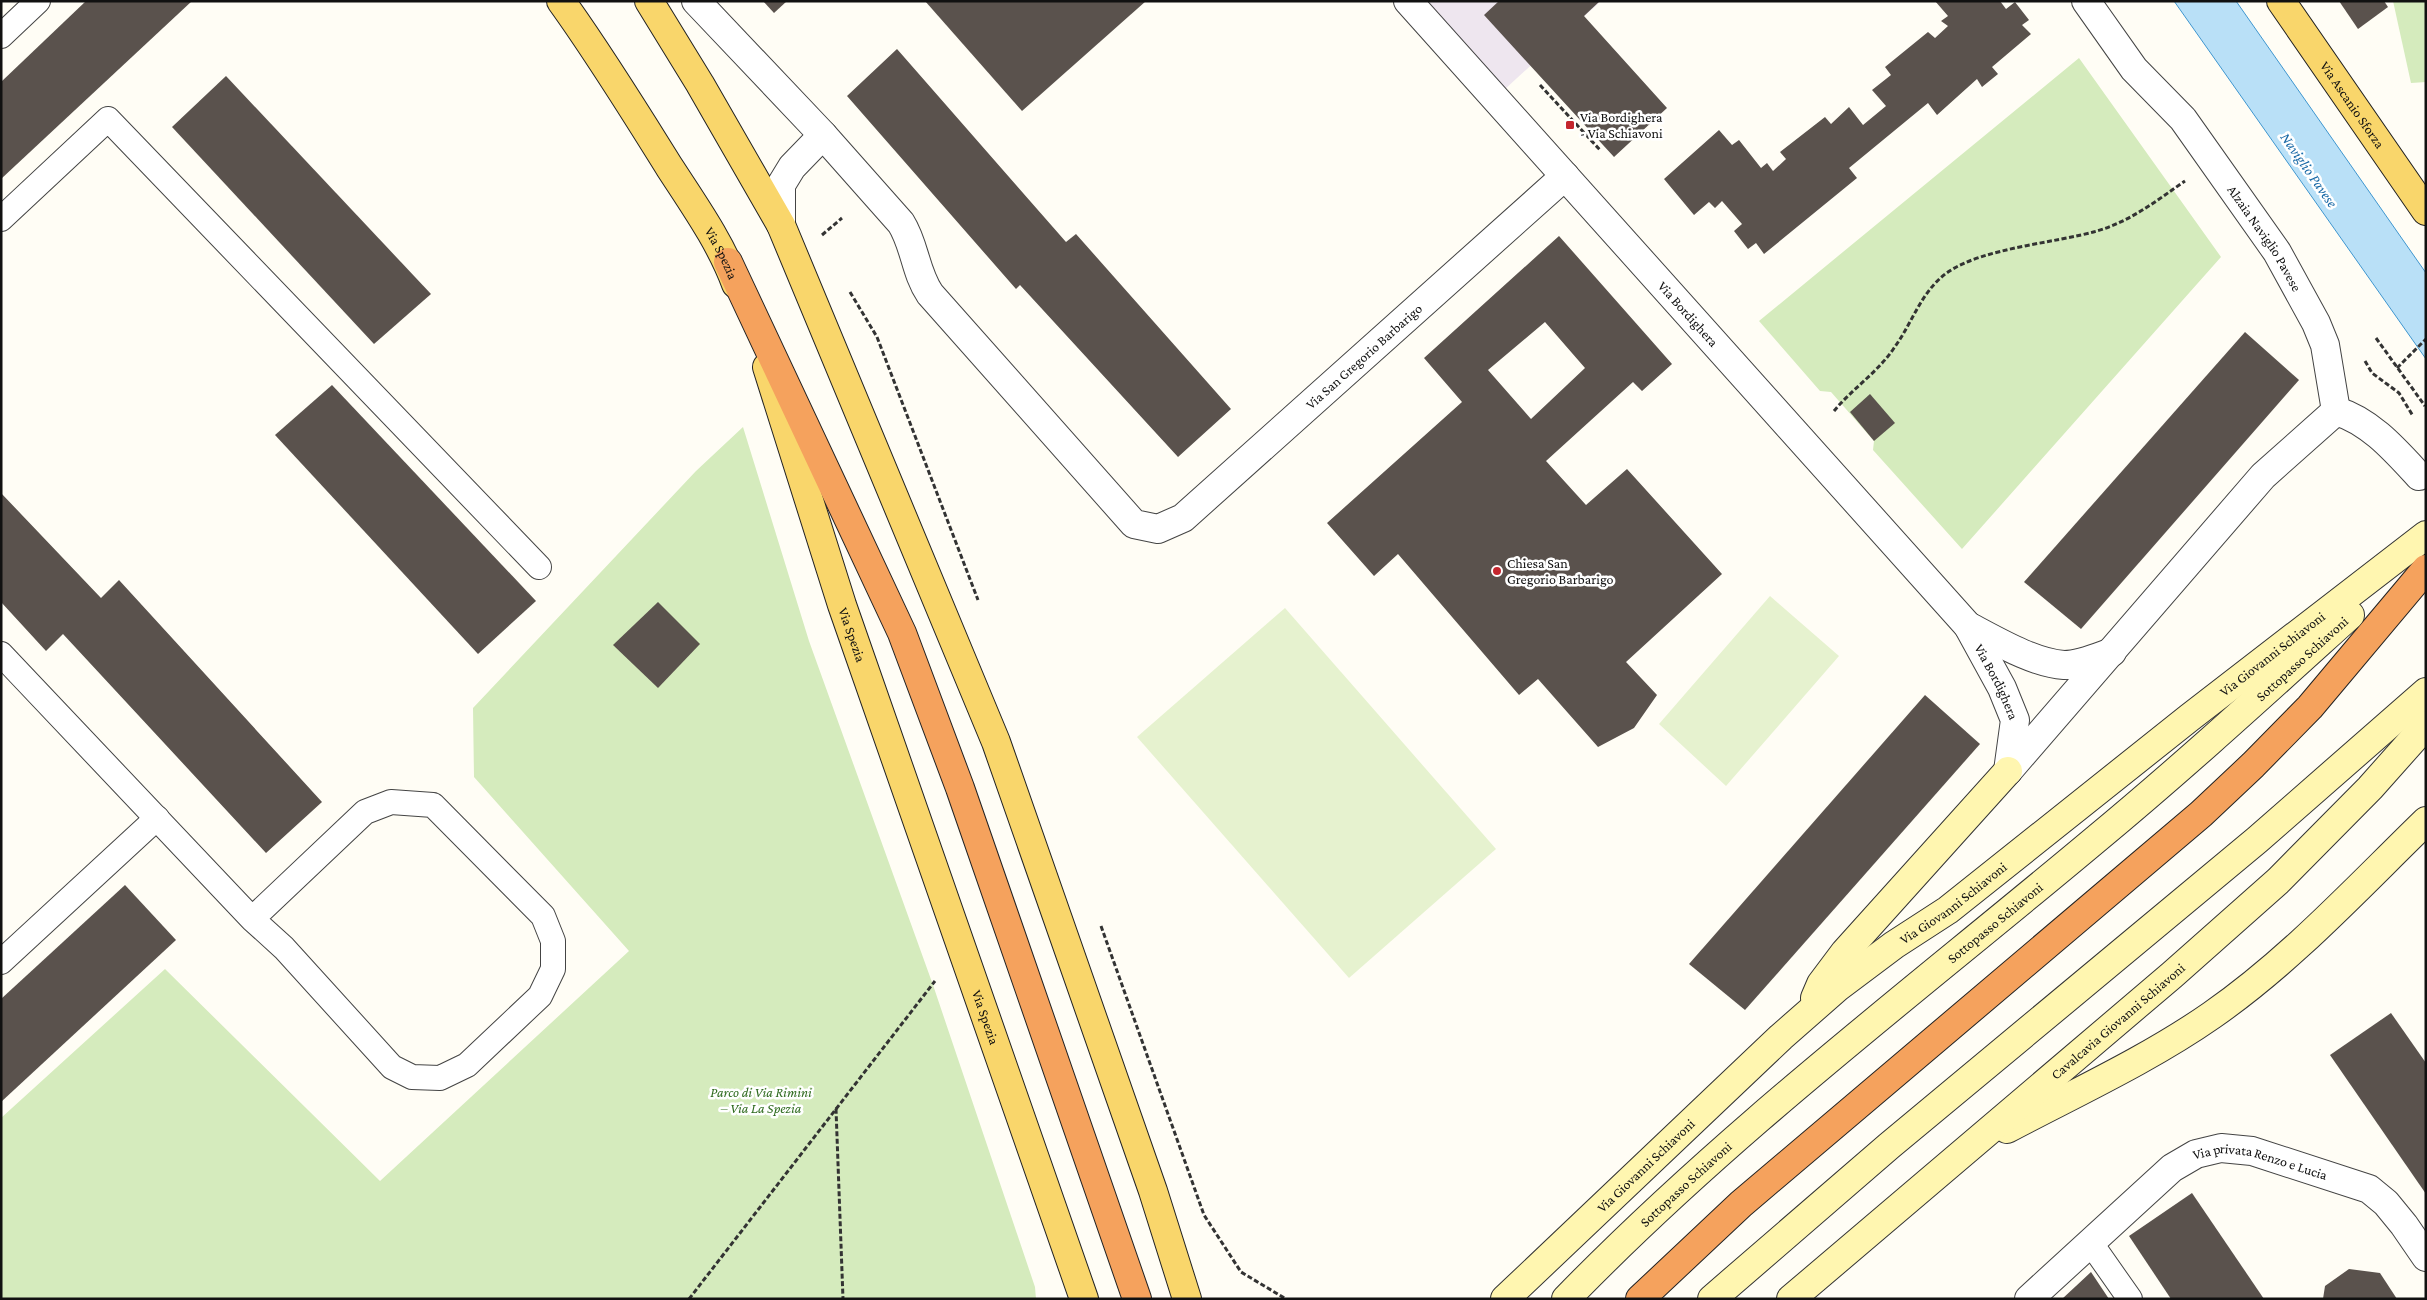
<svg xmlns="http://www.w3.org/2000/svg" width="2427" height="1300" viewBox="0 0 2427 1300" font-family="'Crimson Pro',serif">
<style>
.industrial{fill:#eee6ef}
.green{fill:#d5ebbd}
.pitch{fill:#e6f2cf}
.water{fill:#b9e0f7;stroke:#3f96cf}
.building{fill:#5a524d;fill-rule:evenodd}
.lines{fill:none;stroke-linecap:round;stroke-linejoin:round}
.service-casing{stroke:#444;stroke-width:26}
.minor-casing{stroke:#444;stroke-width:30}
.secondary-casing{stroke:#333;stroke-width:30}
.primary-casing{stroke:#222;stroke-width:30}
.motorway-casing{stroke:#222;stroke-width:30}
.path{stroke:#333;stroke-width:3;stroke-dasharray:5 2.5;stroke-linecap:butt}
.service{stroke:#fff;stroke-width:24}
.minor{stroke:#fff;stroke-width:28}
.secondary{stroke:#fff6b0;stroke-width:28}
.primary{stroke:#f9d66b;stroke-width:28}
.motorway{stroke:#f5a25d;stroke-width:28}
.poi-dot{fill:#c4262e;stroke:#fff;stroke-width:2}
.labels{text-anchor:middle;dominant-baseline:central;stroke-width:5;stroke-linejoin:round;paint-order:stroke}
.street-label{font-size:14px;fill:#111;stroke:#fff}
.poi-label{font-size:14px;fill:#111;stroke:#fff;text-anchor:start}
.park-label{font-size:14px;font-style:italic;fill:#2f6b1f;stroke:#fff}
.water-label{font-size:15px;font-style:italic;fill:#1768a6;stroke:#fff}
</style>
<rect width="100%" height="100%" fill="#fffdf5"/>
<path class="industrial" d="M1426,1h175l-97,89z"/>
<g class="green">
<path d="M2393,1h33v81l-15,1z"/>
<path d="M2079,58l142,199 -259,292 -89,-99 1,-9 -43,-49 -11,-1 -61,-70z"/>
<path d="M743,427l66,214 124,344 102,302 1,12h-1035v-181l164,-149 215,212 249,-230 -155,-174 -1,-69 223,-237z"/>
</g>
<g class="pitch">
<path d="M1770,596l69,60 -113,130 -67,-62z"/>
<path d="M1285,608l211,241 -147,129 -212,-241z"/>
</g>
<path class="water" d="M2174,1h62l190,272v86z"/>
<g class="building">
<path d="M86,1h106l-191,178v-97z"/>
<path d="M763,1h24l-13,12z"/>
<path d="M925,1h221l-124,110z"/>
<path d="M1499,1h101l-16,15 83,92 -53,49 -130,-142z"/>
<path d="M1935,1h65l6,8 9,-7 14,18 -7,5 9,9 -39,33 6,7 -16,13 -5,-8 -40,36 -9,-12 -79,65 8,10 -93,76 -8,-11 -8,6 -14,-18 8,-7 -20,-23 -7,7 -6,-6 -15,13 -30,-36 55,-49 13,15 7,-5 22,28 6,-5 6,8 13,-12 -6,-7 45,-35 6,7 18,-17 14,18 23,-19 -14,-16 19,-15 -6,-8 43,-35 7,6 13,-12 -7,-5 7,-5z"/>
<path d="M2339,1h45l4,6 -30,22z"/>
<path d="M897,49l169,193 10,-8 155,175 -53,48 -158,-172 -4,4 -169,-193z"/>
<path d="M226,76l205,218 -57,50 -202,-217z"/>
<path d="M1559,236l113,128 -30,27 -9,-9 -87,79 40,44 41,-36 95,105 -96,88 31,33 -23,33 -36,19 -60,-68 -19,16 -121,-141 -24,22 -47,-53 135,-121 -38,-44zM1545,322l40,46 -54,51 -43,-49z"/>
<path d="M2245,332l54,48 -218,249 -57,-47z"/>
<path d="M332,385l204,216 -58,53 -203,-219z"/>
<path d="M1870,394l25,29 -21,18 -24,-29z"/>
<path d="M1,493l100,105 18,-18 203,222 -56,51 -203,-219 -17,17 -45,-49z"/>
<path d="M658,602l42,42 -42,44 -45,-43z"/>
<path d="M1925,695l55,49 -235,266 -56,-46z"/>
<path d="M125,885l51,55 -175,162v-103z"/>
<path d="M2391,1013l35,50v131l-96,-139z"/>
<path d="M2192,1193l72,106h-93l-42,-63z"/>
<path d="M2349,1269l31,4 17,26h-74l2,-13z"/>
<path d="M2091,1272l18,27h-47l14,-13z"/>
</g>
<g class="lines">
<g class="service-casing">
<g id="service">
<path d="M1,36l37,-35"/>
<path d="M1,219l107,-100 431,448"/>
<path d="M1,654l251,265 32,29 108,119 20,10 28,1 27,-13 73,-69 13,-27v-28l-10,-25 -110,-111 -42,-3 -26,10 -113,107"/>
<path d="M1,962l156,-144"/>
<path d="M2090,1242l40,57"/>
</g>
</g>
<g class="minor-casing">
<g id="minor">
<path id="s1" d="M696,1l127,134 78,88c14,22 14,49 29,71l204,230 24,5 25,-11 382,-342"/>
<path id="s2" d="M1408,1l560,625 34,62 13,32 -7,51"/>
<path id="s3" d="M2086,1l48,68 49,50 94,133 39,71 9,22 11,66"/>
<path d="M781,225v-40l11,-18 31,-32"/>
<path d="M2336,411c34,10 59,39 83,65"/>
<path d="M1968,626c27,14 65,37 96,39 16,0 34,-8 48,-13"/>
<path d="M2008,771l255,-295 73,-65"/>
<path id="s4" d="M2029,1299l143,-131 24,-14 25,-6 31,3 117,38 17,14 18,22 22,32"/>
</g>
</g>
<g class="secondary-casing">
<g id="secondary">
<path d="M1815,998l6,-14 24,-32 163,-181"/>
<path d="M2007,1129c68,-36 142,-70 205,-114 79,-55 145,-127 214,-194"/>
<path id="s5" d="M1505,1299l276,-262 57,-50 56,-42 54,-35 241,-192 237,-183"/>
<path id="s6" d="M1566,1299c163,-168 350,-309 529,-459 87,-72 171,-149 255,-225"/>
<path d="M1712,1299l177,-153 368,-306 169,-148"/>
<path id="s7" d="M1791,1299l381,-324 106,-94 92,-93 56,-63"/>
</g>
</g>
<g class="primary-casing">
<g id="primary">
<path id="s8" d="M561,1c39,54 74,111 109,167 24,37 51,75 66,116"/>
<path d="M649,1l51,83 81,141 215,517 157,449 34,108"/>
<path id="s9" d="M2281,1l145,210"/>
<path id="s10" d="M767,367l75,238 242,694"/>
</g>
</g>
<g class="motorway-casing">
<g id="motorway">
<path d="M728,262l174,371 58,155 177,511"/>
<path d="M1640,1299l101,-95 460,-390 52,-49 57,-58 116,-138"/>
</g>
</g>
<g class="path">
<path d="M1540,85l60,65"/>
<path d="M822,235l20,-17"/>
<path d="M850,292l27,45 101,263"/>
<path d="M2376,338l49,68"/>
<path d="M2365,361l7,12 27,20 14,23"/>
<path d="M2397,368l29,-29"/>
<path d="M1834,411c18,-22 44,-39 60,-63 19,-26 27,-57 54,-76 35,-24 107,-29 149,-41 34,-10 59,-30 88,-50"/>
<path d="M1101,926l103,289 37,57 45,27"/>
<path d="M836,1109l99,-128"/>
<path d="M689,1299l147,-190 7,190"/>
</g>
<use href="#service" class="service"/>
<use href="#minor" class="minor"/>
<use href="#secondary" class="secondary"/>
<use href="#primary" class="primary"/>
<use href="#motorway" class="motorway"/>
</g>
<g class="poi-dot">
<rect x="1565" y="120" width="10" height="10" rx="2.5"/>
<circle cx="1497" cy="571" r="5"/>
</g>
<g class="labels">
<g class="street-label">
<text stroke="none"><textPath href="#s9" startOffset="126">Via Ascanio Sforza</textPath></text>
<text stroke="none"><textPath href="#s3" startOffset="298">Alzaia Naviglio Pavese</textPath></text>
<text stroke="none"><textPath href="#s8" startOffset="299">Via Spezia</textPath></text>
<text stroke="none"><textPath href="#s2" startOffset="420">Via Bordighera</textPath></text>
<text stroke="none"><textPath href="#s1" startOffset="981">Via San Gregorio Barbarigo</textPath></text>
<text stroke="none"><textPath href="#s10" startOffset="281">Via Spezia</textPath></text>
<text stroke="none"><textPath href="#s5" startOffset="1004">Via Giovanni Schiavoni</textPath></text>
<text stroke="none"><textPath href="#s6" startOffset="976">Sottopasso Schiavoni</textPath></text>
<text stroke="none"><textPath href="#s2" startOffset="902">Via Bordighera</textPath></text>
<text stroke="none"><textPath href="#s5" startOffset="599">Via Giovanni Schiavoni</textPath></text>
<text stroke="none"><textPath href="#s6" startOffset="571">Sottopasso Schiavoni</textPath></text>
<text stroke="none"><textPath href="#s10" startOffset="686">Via Spezia</textPath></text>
<text stroke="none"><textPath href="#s7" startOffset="429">Cavalcavia Giovanni Schiavoni</textPath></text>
<text stroke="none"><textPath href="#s5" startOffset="194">Via Giovanni Schiavoni</textPath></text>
<text stroke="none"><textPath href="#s4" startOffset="288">Via privata Renzo e Lucia</textPath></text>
<text stroke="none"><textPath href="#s6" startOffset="166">Sottopasso Schiavoni</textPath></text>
</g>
<g class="poi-label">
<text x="1580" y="117">Via Bordighera<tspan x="1580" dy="16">- Via Schiavoni</tspan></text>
<text x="1507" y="563">Chiesa San<tspan x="1507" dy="16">Gregorio Barbarigo</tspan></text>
</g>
<g class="park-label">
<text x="761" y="1092">Parco di Via Rimini<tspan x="761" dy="16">– Via La Spezia</tspan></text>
</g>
<g class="water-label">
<text transform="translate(2309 170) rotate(55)">Naviglio Pavese</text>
</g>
</g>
<rect width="2427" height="1300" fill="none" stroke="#111111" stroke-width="5"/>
</svg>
